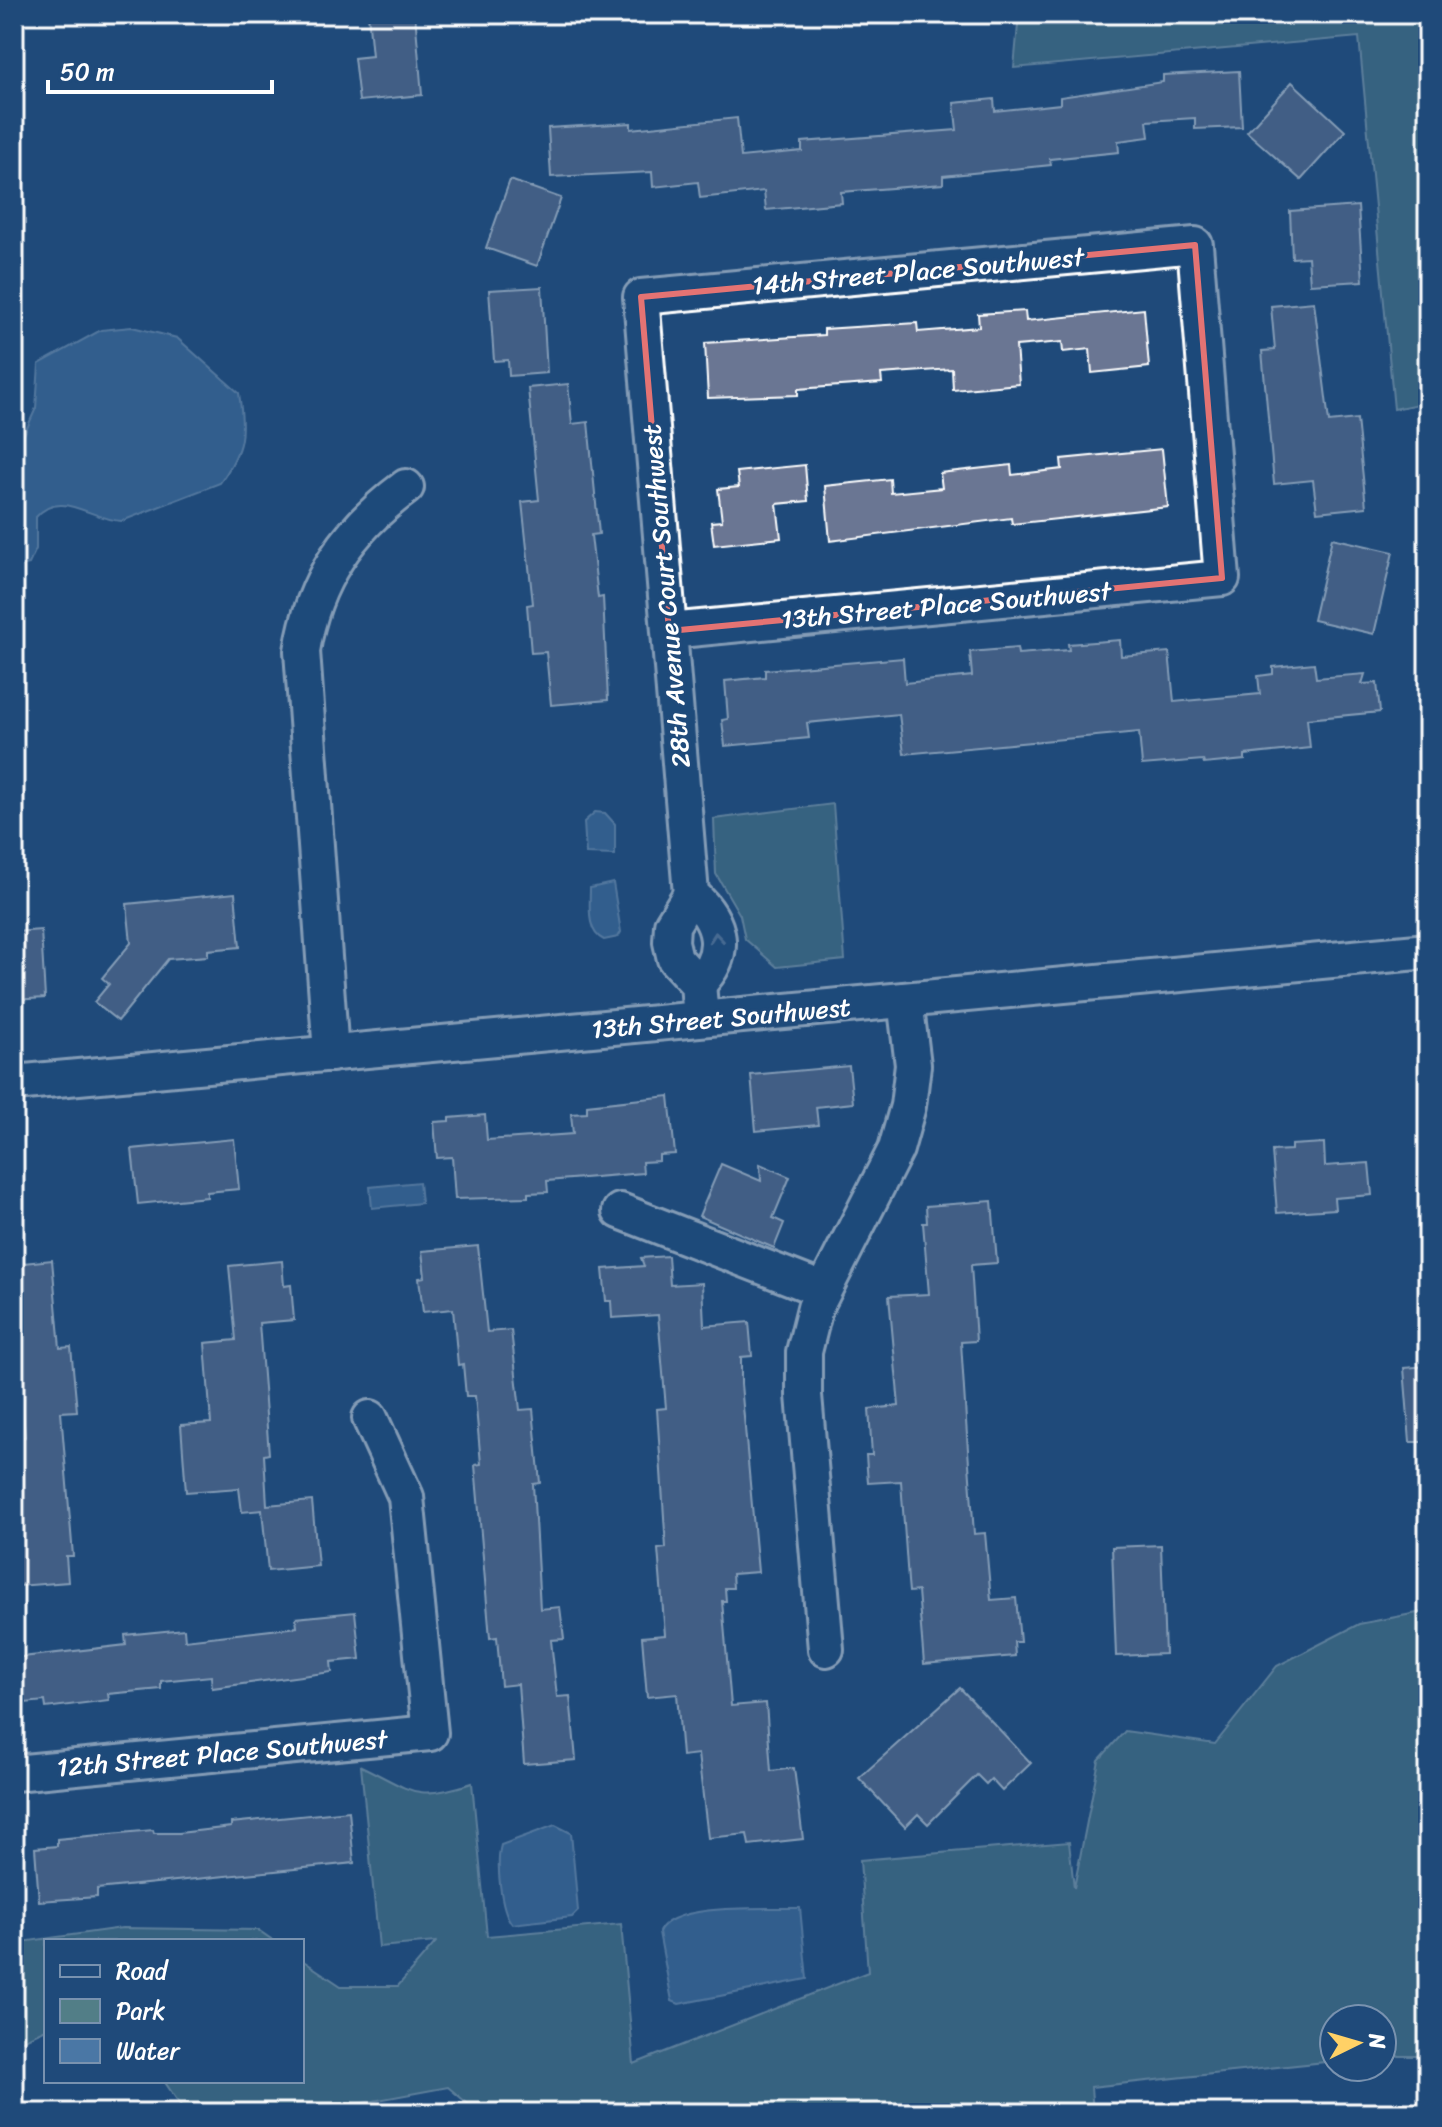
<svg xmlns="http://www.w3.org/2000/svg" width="1442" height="2127" viewBox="0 0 1442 2127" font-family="Sriracha,sans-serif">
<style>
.green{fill:#527e87;stroke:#a8bec3;stroke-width:2}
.water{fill:#4a77a5;stroke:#92adc9;stroke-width:2}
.building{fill:#6b7693;stroke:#fff;stroke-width:2}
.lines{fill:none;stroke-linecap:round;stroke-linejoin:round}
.minor-casing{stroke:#fff;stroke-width:40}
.minor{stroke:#1f4a7a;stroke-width:34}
.oneway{stroke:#7992af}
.marked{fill:none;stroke:#e47373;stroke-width:6;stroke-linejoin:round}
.labels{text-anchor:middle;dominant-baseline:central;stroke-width:6;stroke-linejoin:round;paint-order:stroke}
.street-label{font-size:26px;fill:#fff;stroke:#1f4a7a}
</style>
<rect width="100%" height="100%" fill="#1f4a7a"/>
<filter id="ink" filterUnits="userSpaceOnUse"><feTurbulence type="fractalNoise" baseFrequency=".0125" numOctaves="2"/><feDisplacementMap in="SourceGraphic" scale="16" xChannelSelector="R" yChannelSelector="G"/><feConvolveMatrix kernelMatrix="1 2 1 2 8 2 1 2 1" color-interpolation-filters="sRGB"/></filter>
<g filter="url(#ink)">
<g class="green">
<path d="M1019,14h409v388l-34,7 -35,-372 -345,31z"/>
<path d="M833,804l12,156 -68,7 -32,-28 -5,-24 -24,-41 -2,-55z"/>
<path d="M1428,1611v445h-46v-37h-48v42l-243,26 2,26h-614l-31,-26 -140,26h-122l-22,-32h138v-121l39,26h57l38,-44 -57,5 -18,-181c52,25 53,36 111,17l15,153 134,-12 13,140 234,-92 -8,-112 209,-18 5,46 25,-128 26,-29 90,13 62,-78 82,-42z"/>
<path d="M122,1928l136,2 16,11h-228v88l-32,15v-101z"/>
</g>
<g class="water">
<path d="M132,327l45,11 62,55c6,40 5,56 -19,90l-98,38c-31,-1 -61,-33 -86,-4v32l-7,15 -15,3v-110l22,-49 3,-44 62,-34z"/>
<path d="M595,812l10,1 10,11v31l-29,-1 -2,-32z"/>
<path d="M613,883l8,49 -3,5 -14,3c-18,-8 -14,-34 -14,-52z"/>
<path d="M419,1182l2,21 -49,5 -2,-21z"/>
<path d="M555,1825l16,8 7,78 -6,6 -60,7c-12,-15 -16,-61 -11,-79z"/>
<path d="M800,1908l7,71 -128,25 -7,-3 -13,-69c13,-30 110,-23 141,-24z"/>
</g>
<g class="building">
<path d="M368,14h47l7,81 -63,6 -5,-43 18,-2z"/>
<path d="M1239,71l3,56 -47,2v-11l-48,3 2,16 -31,4 1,11 -69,7 1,6 -108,11v8l-102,8 1,11 -76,7 -2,-19 -64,7 -2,-16 -45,5 -1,-15 -101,5 -3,-49 83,-5v6l106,-11 4,39 61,-6v-9l155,-12 -3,-27 40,-4 1,12 65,-7v-7l103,-15v-7z"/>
<path d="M1292,82l53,49 -44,49 -54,-48z"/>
<path d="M510,180l51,18 -24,68 -51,-18z"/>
<path d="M1358,206l5,75 -53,3 -2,-27 -16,1 -2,-47z"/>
<path d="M542,287l5,86 -38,3 -1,-16 -14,1 -5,-71z"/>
<path d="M1314,302l15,120 28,-3 9,88 -49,5 -4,-32 -39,4 -12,-133 13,-1 -4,-44z"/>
<path d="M1144,309l5,58 -57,6 -2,-24 -27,3 -1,-10 -46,4 3,38 -66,6 -1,-21 -71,5 1,9 -84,6v6l-90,3 -3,-55 119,-8v-6l93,-6 1,9 61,-5 -1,-13 47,-3 1,10z"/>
<path d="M568,384l4,40 16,-2 11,112 -8,1 7,63 5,-1 5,103 -57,5 -5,-53 -15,1 -4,-48 6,-1 -11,-102 17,-2 -11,-112z"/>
<path d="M1162,449l6,58 -156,17 -1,-6 -181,23 -5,-55 65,-7 1,14 51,-5 -2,-15 71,-8 1,10 50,-6 -1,-10z"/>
<path d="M805,465l3,36 -31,3 4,34 -67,7 -3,-23 11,-1 -4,-32 21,-2 -2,-15z"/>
<path d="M1332,538l61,14 -19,82 -61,-14z"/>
<path d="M1120,640l1,16 48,-4 5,50 86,-8 -2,-18 15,-2v-7l41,-4 2,15 49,-4 -3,10 15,-1 3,29 -73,7 3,29 -65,7v5l-41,4 -1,-4 -61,5 -3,-33 -235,22 -5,-40 -92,9 2,15 -84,8 -3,-26 6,-1 -3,-38 40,-4v-7l138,-12 2,25 67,-7 -2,-24 47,-4 1,6 51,-4 -1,-6z"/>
<path d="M235,893l5,54 -32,3v6l-40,3 -50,62 -24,-19 15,-18 -7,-6 29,-35 -4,-39z"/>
<path d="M41,930l4,68 -31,2v-68z"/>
<path d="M849,1066l4,37 -37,4 2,18 -62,6 -5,-56z"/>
<path d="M669,1096l6,58 -16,1v6l-17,1 1,11 -96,8 1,11 -20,1v4l-73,2 -3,-42 -15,1 -3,-36 15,-1v-3l36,-3 2,25 86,-6 -2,-20 16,-1v-8z"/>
<path d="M234,1139l5,50 -32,3v5l-69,7 -6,-55z"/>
<path d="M1324,1143l1,23 44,-3 3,32 -38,3 1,11 -58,4 -5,-62 19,-1v-5z"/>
<path d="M721,1164l40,17 -1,-17 30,13 -17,41 11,5 -10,25 -75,-32z"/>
<path d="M992,1201l5,62 -26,2 5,76 -15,1 6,94 7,98 11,-1 6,67 25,-2 4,44h-6l1,14 -91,8 -6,-73 -9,1 -1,-11 -7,-100 -33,2 -2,-28h6l-3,-46 30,-3 -10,-110 40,-2 -6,-71h4l-1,-17z"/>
<path d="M478,1246l9,86 24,-2 9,80 13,-1 7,74 -7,1 7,125 20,-2 4,32 -13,1 6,57 13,-1 6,64 -52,4 -6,-80 -17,2 -4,-49 -7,1 -15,-173 6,-1 -6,-68h-9l-3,-32 -5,1 -5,-56 -30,3 -4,-34 6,-1 -3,-26z"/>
<path d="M668,1256l2,29 32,-2 2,43 45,-4 3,34 -11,1v27l17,188 -26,2 1,14h-8l1,13h-4l9,105 35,-3 5,68 23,-3 9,71 -54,6 -2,-11 -39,4 -10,-84 -16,2 -5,-62 -30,3 -5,-60 23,-2 -7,-86 8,-1 -9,-139 9,-1 -8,-93 -46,3 -1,-17h-5l-3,-32 41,-3 -3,-8z"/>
<path d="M52,1260l8,88 11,-1 6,64 -16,1 12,144h-7l2,26 -50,4 -4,-115 6,-1 -2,-32 7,-1 -8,-108 -3,1v-66z"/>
<path d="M282,1261l2,25 7,-1 3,35 -35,3 10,131 -5,1 3,50 45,-4 6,65 -50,5 -6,-61 -20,2 -3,-24 -53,4 -5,-67 30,-2 -6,-80 31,-3 -7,-74z"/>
<path d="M1428,1366v76h-18l-6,-74z"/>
<path d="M1161,1545l4,109 -49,2 -4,-109z"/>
<path d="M355,1612l5,47 -29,3 1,10 -120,16 -1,-12 -50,5v8l-53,5 1,6 -63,8 -1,-7 -31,3v-46l112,-13 -1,-10 59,-6 1,11 112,-13 -1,-9z"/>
<path d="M960,1688l71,75 -29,28 -11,-12 -5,5 -9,-9 -49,49 -10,-10 -13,13 -46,-49z"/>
<path d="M349,1811l5,52 -257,26v8l-58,4 -4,-53 22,-2v-7l96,-9 1,3h25l52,-6v-4z"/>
</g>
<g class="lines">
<g class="minor-casing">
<g id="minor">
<path d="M669,631l553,-53 -27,-333 -554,52 50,597c31,28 38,59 7,90"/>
<path d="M691,894l-19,31 -1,17 4,17 23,25 2,22"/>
<path d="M331,1054l-29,-403c11,-71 47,-122 104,-164"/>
<path d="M14,1083l1414,-132"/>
<path d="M620,1211l203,79"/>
<path d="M826,1649l-22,-254v-43l11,-44 81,-159 12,-43 5,-41 -8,-65"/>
<path d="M14,1773l416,-40 -24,-236 -36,-79"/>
</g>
</g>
<use href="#minor" class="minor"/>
</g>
<defs><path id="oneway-chevron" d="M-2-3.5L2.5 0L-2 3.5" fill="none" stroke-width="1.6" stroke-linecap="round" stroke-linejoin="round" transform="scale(2)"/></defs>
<use class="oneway" href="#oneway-chevron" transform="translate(716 938) rotate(-95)"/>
</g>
<path d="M0 0H1442V2127H0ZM1195,245l27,333 -553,53 -28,-334z" fill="#1f4a7a" fill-opacity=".55" fill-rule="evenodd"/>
<path class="marked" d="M1195,245l27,333 -553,53 -28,-334z"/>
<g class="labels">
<g class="street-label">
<text transform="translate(918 271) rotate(-5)">14th Street Place Southwest</text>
<text transform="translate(666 596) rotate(-95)">28th Avenue Court Southwest</text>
<text transform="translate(946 605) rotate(-5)">13th Street Place Southwest</text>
<text transform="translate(721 1018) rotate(-5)">13th Street Southwest</text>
<text transform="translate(222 1753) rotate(-5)">12th Street Place Southwest</text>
</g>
</g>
<rect width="1442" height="2127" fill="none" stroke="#1f4a7a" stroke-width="48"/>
<rect x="24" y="24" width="1394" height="2079" fill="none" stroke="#fff" stroke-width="3" filter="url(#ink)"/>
<rect x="44" y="1939" width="260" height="144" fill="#1f4a7a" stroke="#7992af" stroke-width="2"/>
<rect x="60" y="1965" width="40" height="12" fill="#1f4a7a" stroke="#7992af" stroke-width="2"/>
<text x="116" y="1979" font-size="24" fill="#ffffff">Road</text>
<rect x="60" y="1999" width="40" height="24" fill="#527e87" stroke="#7992af" stroke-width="2"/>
<text x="116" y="2019" font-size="24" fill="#ffffff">Park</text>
<rect x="60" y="2039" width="40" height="24" fill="#4a77a5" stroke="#7992af" stroke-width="2"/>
<text x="116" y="2059" font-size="24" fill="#ffffff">Water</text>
<g transform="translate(1358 2043) rotate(85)"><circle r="38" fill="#1f4a7a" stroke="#7992af" stroke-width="2"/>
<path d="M0-6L14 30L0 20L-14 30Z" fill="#ffd166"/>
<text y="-12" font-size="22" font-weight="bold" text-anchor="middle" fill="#ffffff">N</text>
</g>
<path d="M48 80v12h224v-12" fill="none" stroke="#ffffff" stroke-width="4"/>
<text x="60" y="80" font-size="24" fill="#ffffff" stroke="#1f4a7a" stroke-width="6" paint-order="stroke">50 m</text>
</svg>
